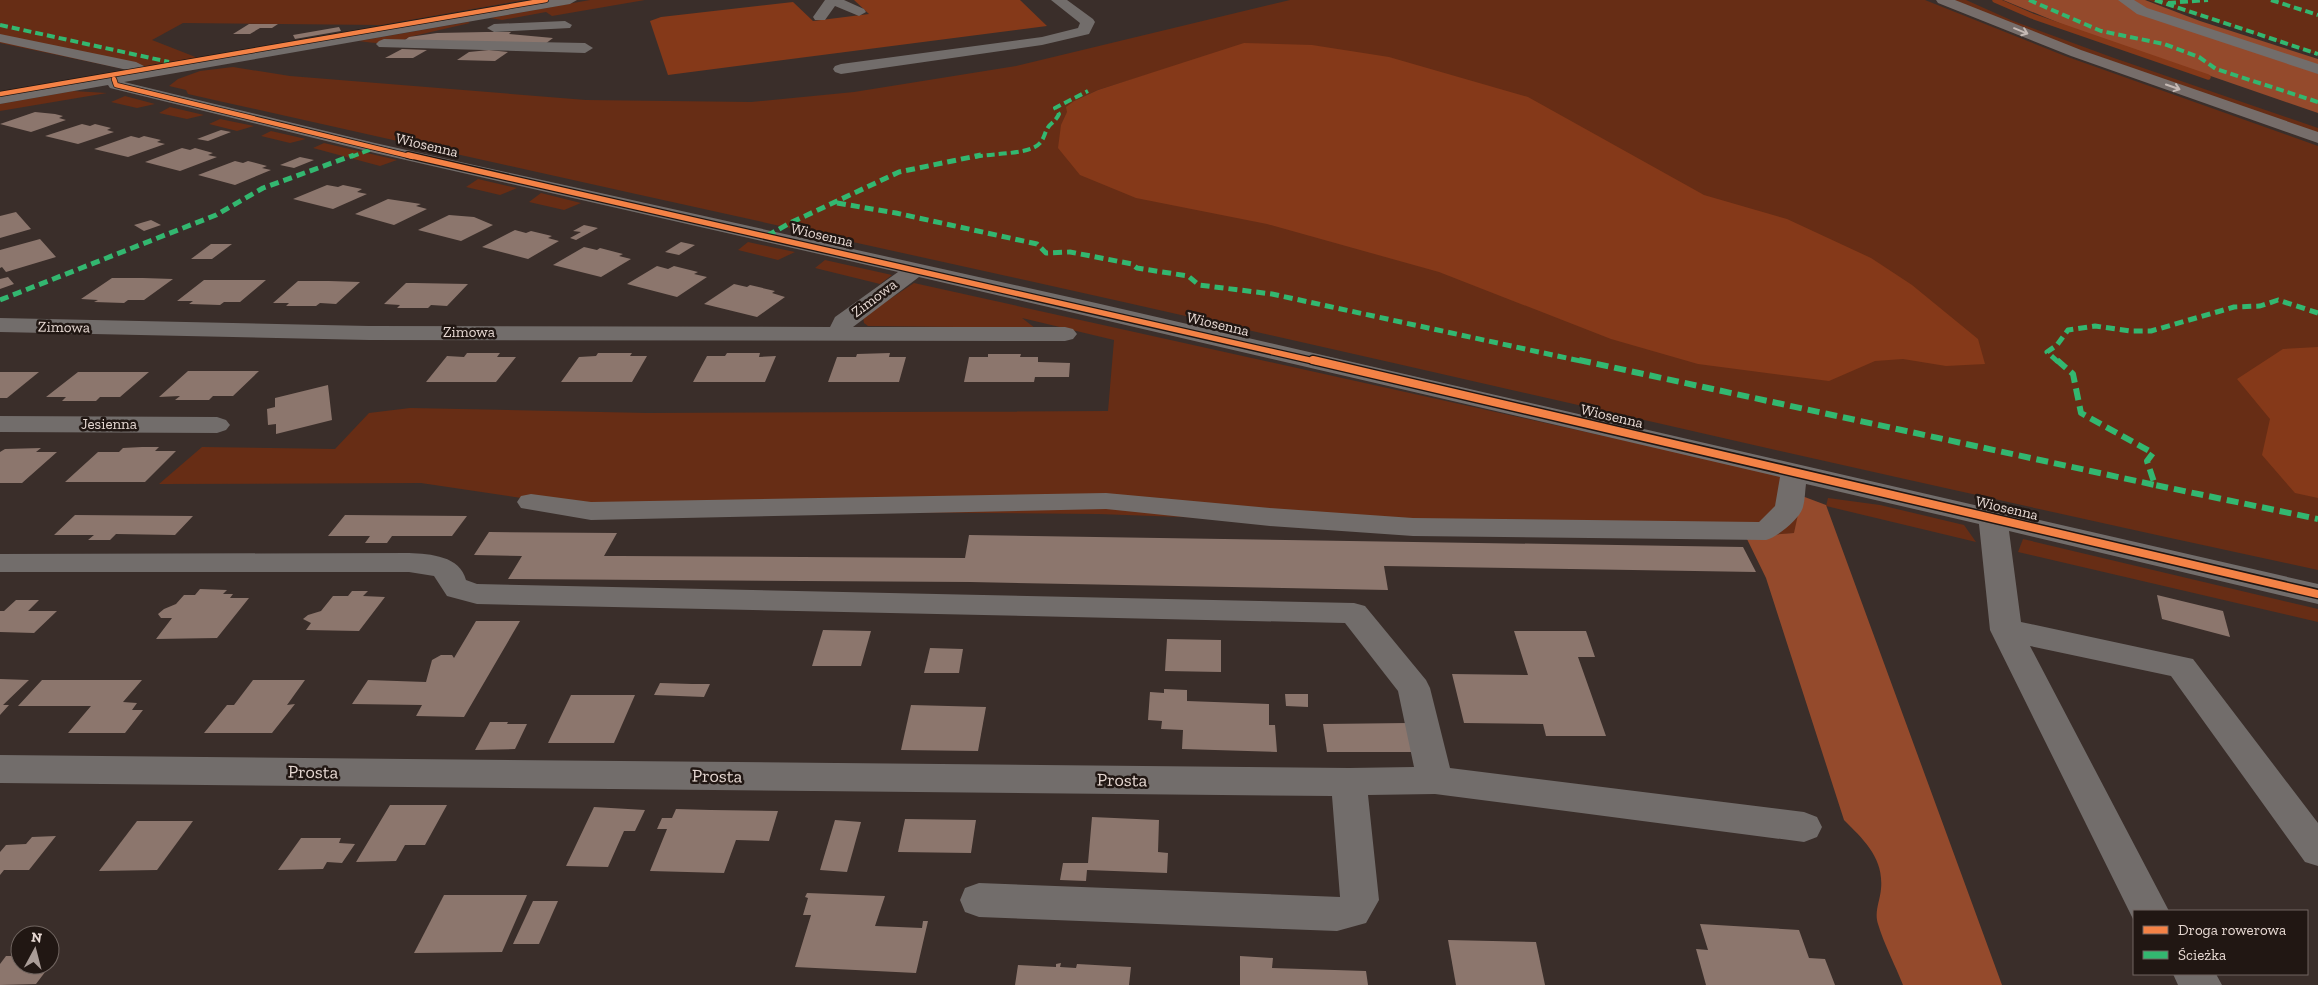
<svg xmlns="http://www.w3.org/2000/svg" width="2318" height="985" viewBox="0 0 2318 985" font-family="'Zilla Slab',serif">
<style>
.green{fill:#672d15;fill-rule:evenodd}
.forest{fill:#944a2c}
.water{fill:#853919}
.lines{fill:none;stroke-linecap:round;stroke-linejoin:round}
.stream{stroke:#853919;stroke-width:5.5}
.building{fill:#8c766d}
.minor{fill:#726d6b;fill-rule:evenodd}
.major{fill:#766d6a;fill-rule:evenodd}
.quiet-far2{stroke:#33b770;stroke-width:4;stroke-dasharray:8 4;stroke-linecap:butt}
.quiet-far1{stroke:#33b770;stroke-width:5;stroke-dasharray:9 5;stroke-linecap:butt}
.quiet{stroke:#33b770;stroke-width:6;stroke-dasharray:12 6;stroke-linecap:butt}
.cycleway-far2-casing{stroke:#211713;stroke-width:6}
.cycleway-far1-casing{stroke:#211713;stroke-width:8}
.cycleway-casing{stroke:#211713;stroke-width:11}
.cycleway-far2{stroke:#f48246;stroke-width:4.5}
.cycleway-far1{stroke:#f48246;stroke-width:5.5}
.cycleway{stroke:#f48246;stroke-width:8}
.oneway{stroke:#c5b9b4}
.labels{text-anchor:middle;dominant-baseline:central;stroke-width:5;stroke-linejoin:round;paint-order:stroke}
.street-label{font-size:15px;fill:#e7d9d3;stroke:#211713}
.near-street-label{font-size:18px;fill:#e7d9d3;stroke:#211713}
</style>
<rect width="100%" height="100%" fill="#3a2e2a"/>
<g class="green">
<path d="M0,0h524l-143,25 -198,-2 -31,17 46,18 -69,12 -129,-27z"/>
<path d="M590,0h55l-93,16 -6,-4 -44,8 -12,-2z"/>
<path d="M1290,0h635l140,56 253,90v424c-400,-86 -799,-179 -1199,-269 -310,-69 -621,-137 -931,-207l-2,-4 -17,-4 9,-7 22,-8 33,-4 57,9 296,24 165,2 103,-10 162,-26zM1175,66l-108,48 7,-13 24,-11z"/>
<path d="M1954,0h12l47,21 101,37 204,70v6l-258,-91z"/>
<path d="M2148,0h170v55l-162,-52z"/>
<path d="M468,22l2,1 -61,14c-12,9 -36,6 -50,4z"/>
<path d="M73,91l34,2 -107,18v-7z"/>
<path d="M125,96l30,8 -18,4 -26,-6z"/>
<path d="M170,107l34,8 -17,4 -28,-6z"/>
<path d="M220,119l34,7 -17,5 -28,-7z"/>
<path d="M271,131l35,8 -16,4 -29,-7z"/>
<path d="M324,143l73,17 -17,6 -67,-18z"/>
<path d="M478,179l39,9 -17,7 -34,-8z"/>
<path d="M541,193l40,10 -17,7 -35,-8z"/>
<path d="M748,242l47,10 -17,8 -40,-10z"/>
<path d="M825,260l67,15 -12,9 -65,-16z"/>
<path d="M914,283l879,195 9,18 -7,37 -49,4 -648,-23 -497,-4 -180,-27 -262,1 43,-37 133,2 34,-36 41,-5 237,5 461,-2 6,-71 -92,-22 13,10 -167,-2 -4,-3 -1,-6z"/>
<path d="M1828,498l52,7 84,20 12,17 -150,-36z"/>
<path d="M2023,539l295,70v13l-300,-70z"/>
</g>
<g class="forest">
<path d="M2003,0h142l55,21 118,38v54l-249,-86z"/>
<path d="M1802,496l24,9 176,480h-99c-8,-20 -19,-41 -25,-61 -4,-12 2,-23 3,-35 3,-31 -17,-49 -37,-69l-78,-242 -20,-41 48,-4z"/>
</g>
<g class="water">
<path d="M854,0h166l27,26 -379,49 -18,-54 11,-4 132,-15 20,19 56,-7z"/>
<path d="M1244,43l68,2 77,12 139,40 176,98 83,24 84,39 41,27 66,54 7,25 -39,2 -43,-7 -28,2 -46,20 -131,-17 -87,-25 -172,-67 -172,-48 -131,-26 -56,-23 -22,-27 3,-23 6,-13 -1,-5 8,-6 24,-11z"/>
<path d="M2318,347v151l-23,-5 -33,-38 8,-36 -33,-40 46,-30z"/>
</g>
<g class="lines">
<path class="stream" d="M1995,0l37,16 176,61"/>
</g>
<g class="building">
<path d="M249,24h29l-6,4h-12l-10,6h-17z"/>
<path d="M339,27l2,4 -46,8 -2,-4z"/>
<path d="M486,32h25l-2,2 44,4 -8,6 -140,-4 4,-3 28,-4z"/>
<path d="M402,49l25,1 -14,8h-28z"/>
<path d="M489,50l19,2 -13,9 -38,-1 12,-8z"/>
<path d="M35,112l20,2 8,2 -4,2 7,2 -35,12 -31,-8z"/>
<path d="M82,124l8,2 5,-2 16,4 -4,2 7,2 -36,12 -33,-8z"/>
<path d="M221,130l10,2 -23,9 -11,-2z"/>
<path d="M131,136l8,2 5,-2 17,4 -4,2 8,2 -37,13 -34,-8z"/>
<path d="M182,148l8,2 5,-2 18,5 -5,2 9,2 -37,14 -35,-9z"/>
<path d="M300,157l14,3 -20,8 -14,-3z"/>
<path d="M235,161l8,2 5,-2 19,5 -5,2 9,2 -36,15 -37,-10z"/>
<path d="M327,185l11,2 5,-2 19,4 -5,3 10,2 -34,15 -40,-10z"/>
<path d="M388,199l33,5 -5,2 11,3 -33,16 -39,-11z"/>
<path d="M16,212l15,17 -31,9v-22z"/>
<path d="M449,215l25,2 19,8 -32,16 -43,-11z"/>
<path d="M151,220l10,5 -17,6 -10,-6z"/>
<path d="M584,225l14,3 -22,12 -6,-2 11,-6 -8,-1z"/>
<path d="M515,230l11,3 5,-2 21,5 -4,2 11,3 -31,18 -46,-12z"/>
<path d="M40,239l16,18 -50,15 -4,-5 -2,1v-18z"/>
<path d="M681,242l14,3 -16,10 -14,-3z"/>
<path d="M211,244h21l-20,15h-21z"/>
<path d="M584,247l13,3 3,-2 23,6 -4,2 12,3 -30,18 -48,-12z"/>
<path d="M657,266l11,3 6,-3 24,6 -4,2 13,3 -30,20 -50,-13z"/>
<path d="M8,277l6,7 -14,5v-10z"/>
<path d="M112,278h31l30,1 -29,21h-16l-4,3 -30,-1 4,-2 -17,-1z"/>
<path d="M204,280h62l-26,22h-16l-4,3 -31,-1 4,-3h-16z"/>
<path d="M298,281h31l31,1 -24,22 -16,-1 -4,3h-30l3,-3h-16z"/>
<path d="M406,283h8l54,1 -21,22 -16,-1 -3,3h-31l3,-3 -16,-1z"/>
<path d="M734,284l13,3 3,-2 25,6 -3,2 13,4 -28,20 -53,-13z"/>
<path d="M467,353h33l-3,4h19l-20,25h-70l21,-26 17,1z"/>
<path d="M598,353h34l-2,3h17l-15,26h-71l18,-25 17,-1z"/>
<path d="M727,353h33l-1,4 17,-1 -11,26h-72l14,-26h18z"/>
<path d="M890,353l-1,4h17l-7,25h-71l9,-25h19l1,-3z"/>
<path d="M988,354h33l-1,3h18v5l32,1 -1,14h-34l-1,5h-70l5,-25h19z"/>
<path d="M188,371h71l-26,25h-20l-4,4h-34l5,-4 -21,1z"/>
<path d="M0,372h39l-32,26h-7z"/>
<path d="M78,372h71l-29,25h-20l-4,4h-34l4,-4h-20z"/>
<path d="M328,385l4,35 -56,14v-10l-8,1 -1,-16 8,-2v-9z"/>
<path d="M142,447h17l-4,4h21l-31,31h-80l33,-30h21l4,-4z"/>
<path d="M41,448l-5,4h21l-35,31h-22v-31l5,-3z"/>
<path d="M75,515l118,1 -18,19 -59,-1 -6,6h-22l6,-5h-40z"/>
<path d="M345,515l122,1 -15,20h-60l-5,7h-22l5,-7h-42z"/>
<path d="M489,532l128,1 -13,23h15l346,2 4,-23 774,12 13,25 -372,-6 4,24 -418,-8 -462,-3 14,-23 -48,-1z"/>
<path d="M200,589l27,1 -4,4h10l-3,4h19l-32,40 -61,1 16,-21h-11l-3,-4 6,-5 12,-5 8,-9h11z"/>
<path d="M352,591h16l-5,5 22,1 -26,34 -53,-1 5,-7 -8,-4 5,-4 13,-4 12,-15h15z"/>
<path d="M2157,595l66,16 7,26 -68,-18z"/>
<path d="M16,600h23l-11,11h29l-23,22 -34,-1v-21h4z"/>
<path d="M476,621h44l-56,96 -48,-1 6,-11 -70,-1 16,-24 58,2 6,-22 9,-5h11l2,3z"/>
<path d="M823,630l48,1 -10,35h-49z"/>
<path d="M1514,631h72l9,26h-17l28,79h-60l-3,-12 -79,-1 -12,-49 76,1z"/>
<path d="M1167,639l54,1v32l-56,-1z"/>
<path d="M930,648l33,1 -4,24h-35z"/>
<path d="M0,679l29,1 -26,25h6l-9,10z"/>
<path d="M42,680h100l-19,22 14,1 -5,7h11l-18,23h-57l23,-27h-73z"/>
<path d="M253,680h52l-18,25 8,-1 -23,29h-68l23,-28h7z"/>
<path d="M660,683l32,1h18l-6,13 -50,-2z"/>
<path d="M1164,689l23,1v11l82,3v21h6l2,27 -95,-3 1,-19 -22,-1 1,-8 -14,-1 2,-28 14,1z"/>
<path d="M1285,694h23v13l-22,-1z"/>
<path d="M571,695h64l-21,48h-66z"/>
<path d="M911,705l75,2 -8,44 -77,-1z"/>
<path d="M490,722h18l-1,2h20l-12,25 -40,1z"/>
<path d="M1408,723l7,29h-88l-4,-28z"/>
<path d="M390,805h57l-22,40h-20l-9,16 -40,1z"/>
<path d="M594,807l51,3 -10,21h-11l-16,36 -42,-1z"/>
<path d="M676,809l35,1 67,1 -9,30 -33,-1 -12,33 -74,-2 17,-42h-10l5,-11h10z"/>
<path d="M1092,817l67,3 -1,32 10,1 -1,20 -80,-3 -1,11 -26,-1 3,-17h25z"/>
<path d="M905,819l71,1 -5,33 -73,-1z"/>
<path d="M835,820l26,2 -14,50 -27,-2z"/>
<path d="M137,821h56l-36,49 -58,1z"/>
<path d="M56,836l-27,34h-25l-4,5v-23l6,-7 20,-1 6,-7z"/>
<path d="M301,838h40l-2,5 16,1 -13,19 -15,-1 -4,7 -45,1z"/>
<path d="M807,893l78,3 -10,30 47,2 1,-7h5l-12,52 -121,-6 16,-52h-8l5,-17 -3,-1z"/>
<path d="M444,895h83l-25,57 -88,1z"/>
<path d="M533,901h25l-19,43h-26z"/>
<path d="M1700,924l99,6 10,28 16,1 10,26h-129l-10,-36 12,1z"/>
<path d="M1448,940l88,2 9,43h-89z"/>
<path d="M50,955h8l-22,29 -36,1v-21l6,-8h14v9h30z"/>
<path d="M1240,956l33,2 -1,10 94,3 2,14h-128z"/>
<path d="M1061,963l-1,4 16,1 1,-4 54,3 -2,18h-114l3,-20 38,2v-3z"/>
</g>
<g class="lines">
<g class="minor">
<path d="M546,0h31l-7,4 -446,78 251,61 721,160 1222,281v20l-309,-73 12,91 172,37 125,164v43l-13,-4 -134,-186 -141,-30 139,265h-35v10l-144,-291 -11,-106 -173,-40c-1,7 -1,16 -3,23 -3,12 -26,30 -37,33l-353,-4 -143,-10 -164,-17 -515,11 -70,-12 -4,-6 4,-6 10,-2 60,8 515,-9 164,15 143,10 346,4 16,-16 5,-29 -861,-200 -66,50h212l8,2 4,5 -4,5 -8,2 -696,-1 -369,-8v-14l369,8 461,1 5,-10 63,-45 -523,-119 -265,-65 -2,-3 -108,19v-10l132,-23 -132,-29v-8l136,28 12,6z"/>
<path d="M825,0h19l20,9 2,3 -7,4 -24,-10 -10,14h-10l-2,-3z"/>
<path d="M1051,0h16l26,19 2,3 -6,12 -47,11 -201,29 -6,-2 -2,-3 2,-3 6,-2 201,-27 36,-9 2,-5z"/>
<path d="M2118,0h16l13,8 171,56v10l-181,-60z"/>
<path d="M565,21l7,4 -2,3 -76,4 -7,-4 7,-4z"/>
<path d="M384,39l201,4 8,5 -8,5 -206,-6 -3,-3 3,-3z"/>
<path d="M0,416l217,1 9,3 4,5 -4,5 -9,3 -217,-1z"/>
<path d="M409,553c22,1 51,3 57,27l11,4 877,19 11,3 61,74 4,8 20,80 354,44 13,5 5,10 -5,10 -13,5 -369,-48 -67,1 11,105 -13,23 -29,8 -358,-14 -14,-5 -5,-12 5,-12 14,-5 361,14 -8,-101 -1332,-13v-28l1349,13 65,-1 -16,-76 -53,-68 -868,-19 -30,-8 -13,-20 -25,-4h-409v-18z"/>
<path d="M2173,974h43l6,11h-44z"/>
</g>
<path class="major" d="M1936,0h19l126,50 237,82v11l-247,-87 -133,-53z"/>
<g class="quiet-far2">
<path d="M2029,0l72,31 63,13 35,13 17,12 102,33"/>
<path d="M2155,0l163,54"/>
<path d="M2271,0l47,15"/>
<path d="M2168,3l40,-3"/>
<path d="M0,25l169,37"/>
<path d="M351,157l21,-8"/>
<path d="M975,157c16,-4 55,-2 65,-14 4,-4 5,-12 9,-17 5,-5 7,-6 10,-12l-4,-6 33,-17"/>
</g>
<g class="quiet-far1">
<path d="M837,203l59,10 141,31 9,9 24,-1 62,12 5,4 51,8 11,9 73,9 313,68"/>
<path d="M767,236l21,-12 111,-52 82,-17"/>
<path d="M0,300l216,-85 47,-27 91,-33"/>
<path d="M2058,362l-11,-10 10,-7 11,-15 27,-4 35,5h21l83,-24 26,-1 18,-6 40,13"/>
</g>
<g class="quiet">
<path d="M1579,360l576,125"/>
<path d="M2057,360l16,14 8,39 72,40 -6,8 8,24 163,34"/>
</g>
<g class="cycleway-far2-casing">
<g id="cycleway-far2">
<path d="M114,79l2,6 297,72"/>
<path d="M0,94l546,-94"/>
</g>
</g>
<g class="cycleway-far1-casing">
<path id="cycleway-far1" d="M408,155l910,207"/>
</g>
<g class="cycleway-casing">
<path id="cycleway" d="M1313,360l1005,234"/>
</g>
<use href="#cycleway-far2" class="cycleway-far2"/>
<use href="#cycleway-far1" class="cycleway-far1"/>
<use href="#cycleway" class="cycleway"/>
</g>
<defs><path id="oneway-shaft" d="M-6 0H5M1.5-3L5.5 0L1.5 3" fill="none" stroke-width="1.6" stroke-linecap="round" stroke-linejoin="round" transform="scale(1.25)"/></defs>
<g class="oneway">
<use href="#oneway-shaft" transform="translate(2021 31) rotate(22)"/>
<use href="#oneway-shaft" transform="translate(2173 87) rotate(19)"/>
</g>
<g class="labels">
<g class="street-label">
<text transform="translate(427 145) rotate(13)">Wiosenna</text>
<text transform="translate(822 235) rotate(13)">Wiosenna</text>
<text transform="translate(874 298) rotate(-37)">Zimowa</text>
<text transform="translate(1218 324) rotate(13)">Wiosenna</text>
<text transform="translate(64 327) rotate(1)">Zimowa</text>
<text x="469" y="332">Zimowa</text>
<text transform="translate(1612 416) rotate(13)">Wiosenna</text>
<text x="109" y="424">Jesienna</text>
<text transform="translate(2007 508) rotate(13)">Wiosenna</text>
</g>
<g class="near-street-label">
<text transform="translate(313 772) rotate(1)">Prosta</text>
<text transform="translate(717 776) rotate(1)">Prosta</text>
<text transform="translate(1122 780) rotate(1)">Prosta</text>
</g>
</g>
<rect x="2133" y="910" width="175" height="65" fill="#211713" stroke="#706560"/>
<rect x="2143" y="926" width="25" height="8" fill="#f48246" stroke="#706560"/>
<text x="2178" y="935" font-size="15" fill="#e7d9d3">Droga rowerowa</text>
<rect x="2143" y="951" width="25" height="8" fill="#33b770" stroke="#706560"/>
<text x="2178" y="960" font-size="15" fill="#e7d9d3">Ścieżka</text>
<g transform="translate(35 950) rotate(7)"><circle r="24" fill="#211713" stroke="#706560"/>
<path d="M0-4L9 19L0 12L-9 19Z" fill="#aa9d98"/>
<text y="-8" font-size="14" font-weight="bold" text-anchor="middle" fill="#e7d9d3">N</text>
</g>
</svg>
